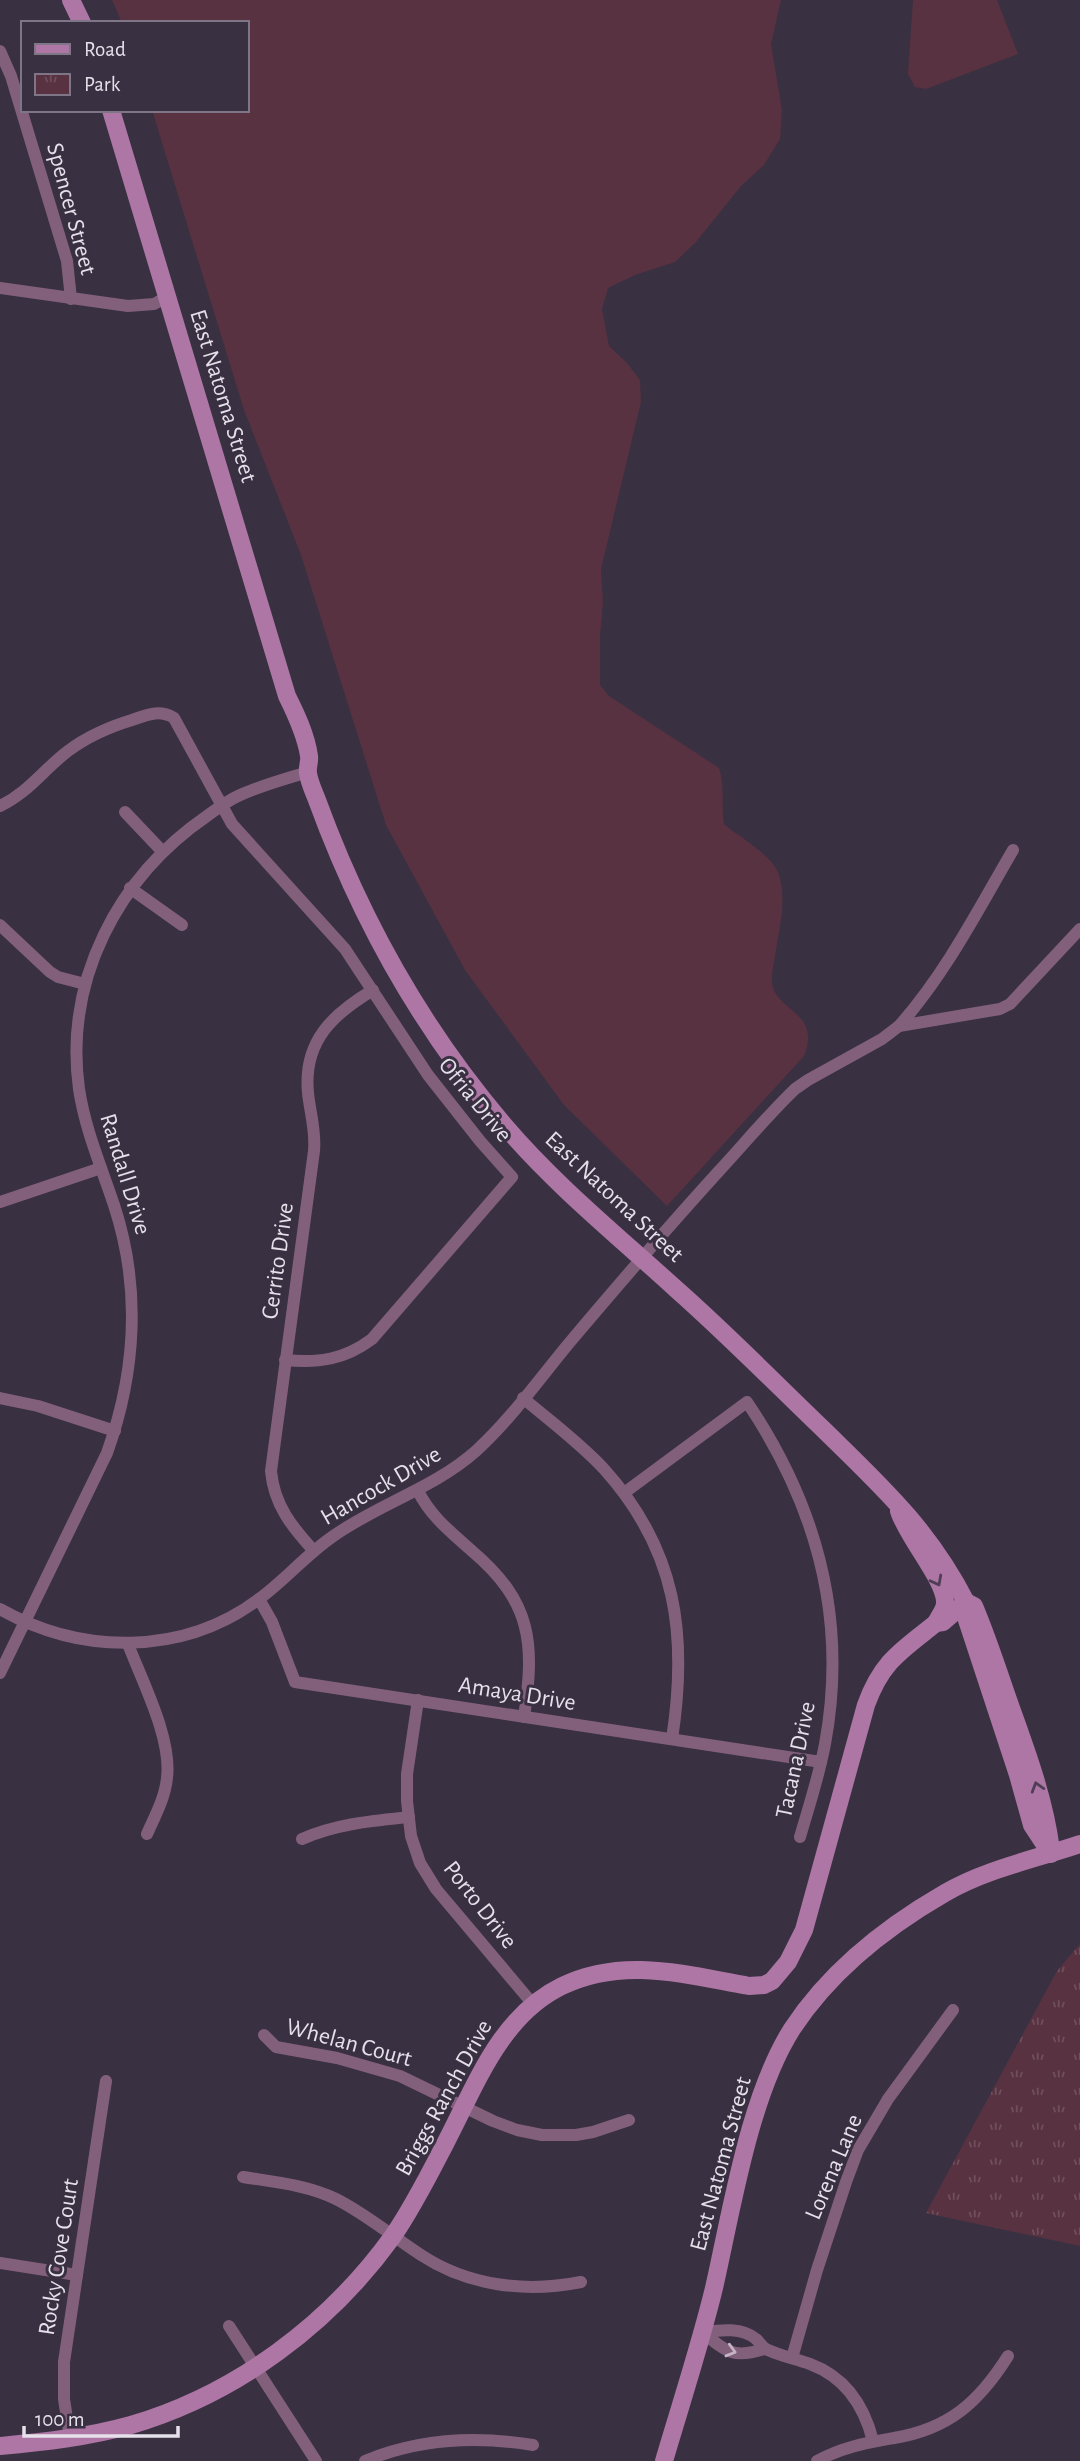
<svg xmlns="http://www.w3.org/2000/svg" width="1080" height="2461" viewBox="0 0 1080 2461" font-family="'Alegreya Sans',sans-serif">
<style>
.green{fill:#583240}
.park{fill:url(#park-tufts)}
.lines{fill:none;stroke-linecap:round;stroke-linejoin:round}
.street{stroke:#82607c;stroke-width:12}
.secondary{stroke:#ad76a4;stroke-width:18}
.oneway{stroke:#503e56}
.oneway2{stroke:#c3b3c4}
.labels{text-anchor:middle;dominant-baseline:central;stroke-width:6;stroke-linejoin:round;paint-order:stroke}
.street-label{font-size:24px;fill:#e6e0eb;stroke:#393042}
</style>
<defs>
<pattern id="park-tufts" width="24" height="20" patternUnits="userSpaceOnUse" patternTransform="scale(1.75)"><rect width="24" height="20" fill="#583240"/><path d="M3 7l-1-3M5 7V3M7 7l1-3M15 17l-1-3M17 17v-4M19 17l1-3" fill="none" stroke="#704f5c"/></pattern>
</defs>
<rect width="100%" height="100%" fill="#393042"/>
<g class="green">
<path d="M112,0h669l-10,44 11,66 -2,29 -16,26 -23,21 -45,56 -21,20 -40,13 -27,13 -6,21 7,37 18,17 13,17 1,22 -40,167 2,33 -3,33v50l9,11 110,72c6,17 2,37 5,56 16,14 49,31 55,51 8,27 0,54 -4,81 -1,8 -4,18 -3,27 4,29 50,29 32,73l-137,150 -103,-101 -99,-135 -79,-145 -85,-270 -57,-145 -92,-300h95v-87h-125z"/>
<path d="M913,0h84l21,54 -92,35 -11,-2 -7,-13z"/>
</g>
<path class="park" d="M1080,1944v302l-154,-33 131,-242z"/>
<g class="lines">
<g class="street">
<path d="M0,51l11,25 56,185 4,38"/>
<path d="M0,288l128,18 26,-2 13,-7"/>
<path d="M0,806c28,-13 44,-37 68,-55 20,-15 41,-24 64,-31 15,-5 27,-11 42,-2l58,106 113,125 83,126 52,66 32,36 -140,162c-28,21 -53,24 -87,21"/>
<path d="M125,812l37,39"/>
<path d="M130,888l52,37"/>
<path d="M0,925l50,47 8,5 27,7"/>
<path d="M899,1026c47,-53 79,-116 114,-176"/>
<path d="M0,1202l101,-34"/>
<path d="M0,1398l38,8 77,25"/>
<path d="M523,1398c27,23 57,45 81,71 73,81 84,166 68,270"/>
<path d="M418,1491c13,26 33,41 54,60 60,51 63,92 52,166"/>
<path d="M624,1493l123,-91c70,104 101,218 78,342 -6,32 -16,62 -25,93"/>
<path d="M314,1551c-22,-24 -40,-46 -43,-80l43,-320c2,-21 -4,-38 -6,-58 -5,-52 25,-79 65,-103"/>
<path d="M259,1599l13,23 23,60 526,80"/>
<path d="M0,1609c81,46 183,47 259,-10 26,-19 47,-44 73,-62 46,-33 101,-48 144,-86 35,-32 64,-73 94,-109 49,-58 98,-115 149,-171 25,-27 49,-56 76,-82l13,-9 74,-41 17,-13 101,-17 10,-5 70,-75"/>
<path d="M128,1644c14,37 44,94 39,134 -2,20 -12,38 -20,56"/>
<path d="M0,1673l107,-220c29,-81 34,-166 7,-248 -13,-39 -29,-76 -35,-116 -15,-109 39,-212 128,-273 10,-7 20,-15 31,-20 21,-10 47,-17 70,-24"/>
<path d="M418,1700l-11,74v27l4,35 9,27 16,26 96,114"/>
<path d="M302,1839c34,-15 69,-18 107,-22"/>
<path d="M264,2035l12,12 61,11 63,18 93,45 24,9 25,5h34l17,-3 36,-12"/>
<path d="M243,2177c32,5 64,8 93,22 30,15 57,38 85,56 47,31 105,38 160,27"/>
<path d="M0,2263l77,12"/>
<path d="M229,2326l87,135"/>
<path d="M703,2332c17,-2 39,-5 53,7 5,4 6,9 12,11 13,6 28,9 42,14 35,13 54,41 63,77"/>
<path d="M703,2332c22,20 32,27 61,17"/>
<path d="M792,2358l25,-88 29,-88 12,-32 30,-51 65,-89"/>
<path d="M70,2438l-6,-39v-37l42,-281"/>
<path d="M365,2461c53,-22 112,-25 168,-16"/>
<path d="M817,2461c25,-14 49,-18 77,-23 55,-9 85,-36 114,-82"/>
</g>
<g class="secondary">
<path d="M71,0l11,23"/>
<path d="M111,110l176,586c9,18 19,39 22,60 1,5 -2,11 -1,17 1,9 6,19 9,27 43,118 106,230 187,325 52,61 114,111 172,164 51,45 98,93 147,140 58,57 105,99 143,173l-2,9 54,164 14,50 19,29"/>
<path d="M899,1511c8,26 47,70 46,92 0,7 -6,13 -9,20"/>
<path d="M966,1602l8,4c14,33 25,68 37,102 17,47 34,94 40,142"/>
<path d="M0,2446c44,-4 88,-9 131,-21 105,-31 198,-100 262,-189 20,-29 36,-61 52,-92 31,-59 55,-128 117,-158 62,-30 124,-11 187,0l15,-1 8,-4 16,-19 16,-32 62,-225c16,-44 35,-54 70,-82l7,-1 23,-20"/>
<path d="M664,2461c17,-58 36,-115 50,-173 18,-79 35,-191 78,-259 38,-58 94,-102 153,-136 41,-24 91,-34 135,-49"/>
</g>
</g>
<defs><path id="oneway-chevron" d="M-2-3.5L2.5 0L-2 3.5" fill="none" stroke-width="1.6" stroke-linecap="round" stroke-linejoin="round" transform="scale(1.75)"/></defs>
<g class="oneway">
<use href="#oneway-chevron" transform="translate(937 1581) rotate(62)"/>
<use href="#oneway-chevron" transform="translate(1037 1787) rotate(-107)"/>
</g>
<use class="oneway2" href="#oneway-chevron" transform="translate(731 2351) rotate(16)"/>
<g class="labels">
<g class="street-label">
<text transform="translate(71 209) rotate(75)">Spencer Street</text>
<text transform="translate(223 396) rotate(73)">East Natoma Street</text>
<text transform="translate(475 1100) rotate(51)">Ofria Drive</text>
<text transform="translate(125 1174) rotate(73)">Randall Drive</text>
<text transform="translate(614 1197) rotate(43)">East Natoma Street</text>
<text transform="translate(278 1261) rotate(-82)">Cerrito Drive</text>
<text transform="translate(381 1486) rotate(-30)">Hancock Drive</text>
<text transform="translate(517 1694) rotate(9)">Amaya Drive</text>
<text transform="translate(796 1760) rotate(-78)">Tacana Drive</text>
<text transform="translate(480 1905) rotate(52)">Porto Drive</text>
<text transform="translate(349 2043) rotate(15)">Whelan Court</text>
<text transform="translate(444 2098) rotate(-61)">Briggs Ranch Drive</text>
<text transform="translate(721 2164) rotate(-75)">East Natoma Street</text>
<text transform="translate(834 2167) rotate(-67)">Lorena Lane</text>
<text transform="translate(59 2257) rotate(-81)">Rocky Cove Court</text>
</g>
</g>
<rect x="21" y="21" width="228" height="91" fill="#393042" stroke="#7e7686" stroke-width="2"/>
<rect x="35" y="44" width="35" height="10" fill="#ad76a4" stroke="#7e7686" stroke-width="2"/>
<text x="84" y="56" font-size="21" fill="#e6e0eb">Road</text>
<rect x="35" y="74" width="35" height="21" fill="url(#park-tufts)" stroke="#7e7686" stroke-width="2"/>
<text x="84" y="91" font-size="21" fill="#e6e0eb">Park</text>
<path d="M24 2426v10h154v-10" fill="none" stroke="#e6e0eb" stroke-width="3.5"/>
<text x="35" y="2426" font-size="21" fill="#e6e0eb" stroke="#393042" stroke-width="5" paint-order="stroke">100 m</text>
</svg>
